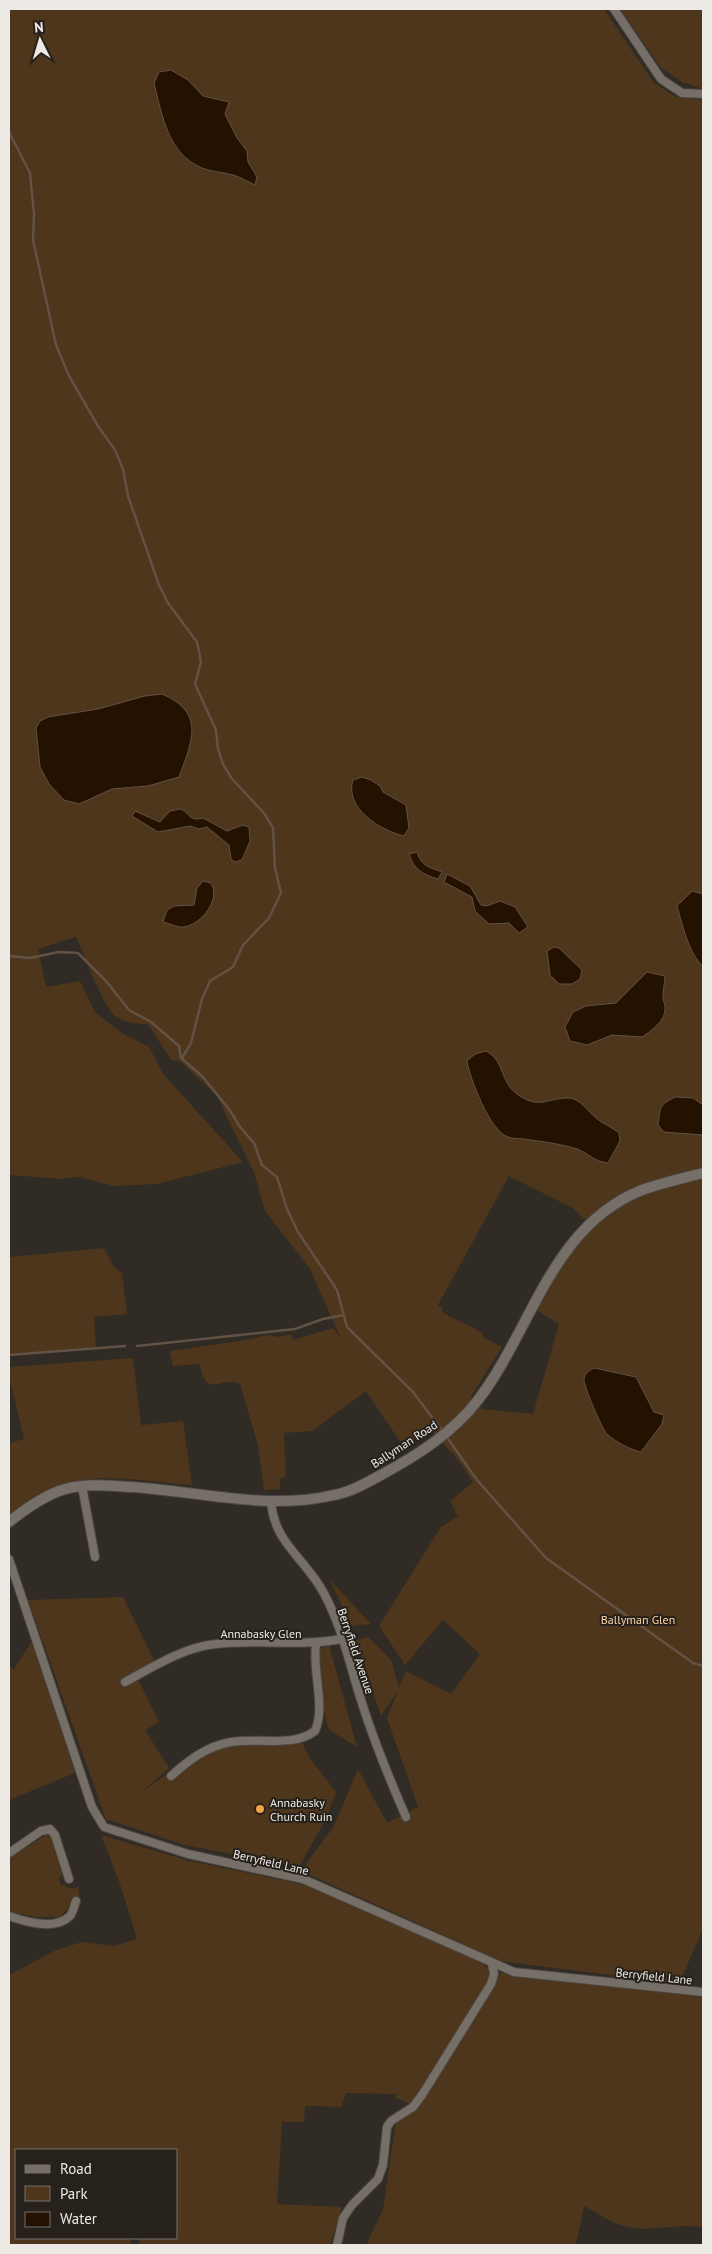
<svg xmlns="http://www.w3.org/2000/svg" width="712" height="2254" viewBox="0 0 712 2254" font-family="'PT Sans',sans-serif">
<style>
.green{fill:#4d361b;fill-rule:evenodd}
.water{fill:#251100;stroke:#615245}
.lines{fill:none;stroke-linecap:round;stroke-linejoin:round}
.stream{stroke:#615245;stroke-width:2.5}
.minor-casing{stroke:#4b4642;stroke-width:10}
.tertiary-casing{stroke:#4b4642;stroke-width:12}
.minor{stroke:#766f68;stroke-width:8}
.tertiary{stroke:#766f68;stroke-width:10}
.poi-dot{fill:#f3a442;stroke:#26211b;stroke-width:2}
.labels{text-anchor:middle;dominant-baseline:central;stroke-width:4;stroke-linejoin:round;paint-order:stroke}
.street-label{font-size:12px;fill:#ede9e5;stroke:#26211b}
.park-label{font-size:12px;fill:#fdd4a9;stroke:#26211b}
.poi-label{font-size:12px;fill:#ede9e5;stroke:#26211b;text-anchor:start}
</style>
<rect width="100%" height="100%" fill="#302b24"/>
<g class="green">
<path d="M9,9h595l50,74 22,14 27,3v1829l-24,55 -178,-23 -200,-90 33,-45 24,-57 29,54 31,-16 -31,-89 11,-27 -17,25 -25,-76 12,-3 23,23 8,27 7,-16 45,23 29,-40 -37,-34 -38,45 -26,-39 61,-98 18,-12 -8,-15 23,-19 -17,-25 -25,-26 -28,15 -37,-55 -54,40 -28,2 2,44 -6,1v11l-16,1 -6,-45 -18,-61c-18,-9 -35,16 -40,-20l-27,2 -3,-15 76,-11 22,-5 11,2 12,-3 2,6 40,-12 8,11 -31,-70 -45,-58 -10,-36 -38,-79 -37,-35 -9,-1 -23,-36c-10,0 -25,-1 -33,-8 -14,-13 -30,-61 -39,-79l-38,12 8,38 34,-6 15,31 27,21 27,14 15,28 79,87 -86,22 -43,2 -36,-9 -17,2 -52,-4zM509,1176l64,32 15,15 -53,86 24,15 -26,90 -51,-5 -11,-13 31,-49 -19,-10v-3c-13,-10 -27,-13 -41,-22l1,-4 -5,-3z"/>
<path d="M620,9h83v80l-21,-7 -21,-14z"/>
<path d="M104,1248l10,19 8,6 5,41 -33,3 2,31 -87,7v-98z"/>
<path d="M133,1358l8,67 42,-4 9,64c-42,-3 -93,-14 -134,1 -18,6 -34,19 -49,30v-73l15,-4 -15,-63v-9z"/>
<path d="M330,1580l41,44 -20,2z"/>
<path d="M123,1597l32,65 -17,17 21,43 -14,8 24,38 -33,29c53,-43 98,-62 166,-55l7,15 27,35 -10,27 -27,48 -115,-22 -75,-25 -2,2 -79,-222z"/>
<path d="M33,1640l42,133 -66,27v-137l4,7z"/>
<path d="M329,1645l28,102 -28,-17 -6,-23 -4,-57z"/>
<path d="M48,1834l6,6 10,33 -5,5 2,7h4l6,4 7,-2 1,9 -7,1 -2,10 -11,10h-23l-27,-6v-53z"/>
<path d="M101,1835l89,26 115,24 177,77 6,7v12l-76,124 -16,-7v-4l-50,-1 -5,14 -36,-1 -1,16h-22l-5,82 65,3 -12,38h-190l-2,-7h38v-88h-160v88h115v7h-122v-270l47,-25 26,-8 32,4 23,-7 -17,-55z"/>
<path d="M501,1973l202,21v233l-19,-1 -41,3 -15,-2 -14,-4 -30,-17 -8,39h-210l17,-36 13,-89 21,-10z"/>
</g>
<g class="water">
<path d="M171,70l17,10 15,16 26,6 -4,12 12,24 10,13 1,11 9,15 -2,8c-8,-4 -15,-8 -22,-10 -10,-3 -21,-3 -31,-7 -34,-14 -40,-53 -48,-85l5,-11z"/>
<path d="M162,694c44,19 30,47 17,83l-31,9 -36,3 -33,15 -15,-4 -15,-16 -9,-17 -4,-39 4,-7 8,-4 50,-8 47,-13z"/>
<path d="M362,777l9,3 9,6 3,6 23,13 3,23 -5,8c-23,-5 -60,-28 -51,-56z"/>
<path d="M181,809c10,5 8,13 22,9l24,13 16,-6 6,2 1,14 -8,19 -7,2 -4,-3 -2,-14 -22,-18 -8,2 -9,-3 -32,6 -26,-16 3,-5 25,11 10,-11z"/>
<path d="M417,852c5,15 12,15 25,20l-4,7c-15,-5 -23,-8 -29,-25z"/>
<path d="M447,874l23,12 11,19 6,1 13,-5 15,6 13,20 -9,6 -10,-10 -20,1 -14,-13 -3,-14 -28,-15z"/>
<path d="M203,881l8,2c11,18 -13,46 -32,44 -5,-1 -11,-4 -16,-5l4,-12 7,-4 20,-1 3,-17z"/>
<path d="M692,891l11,3v72c-14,-11 -21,-43 -26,-60z"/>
<path d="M554,947l5,1 23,22 -2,9 -8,5h-13l-9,-9 -3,-24z"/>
<path d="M647,972l18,4c0,7 -2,12 -2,19 -1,5 2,8 2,12 1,14 -13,23 -23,30l-30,-2 -25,10 -17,-4 -5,-14 8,-15 13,-6 30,-3z"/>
<path d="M486,1051c19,10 14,31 31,43 22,16 30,4 52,4 12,1 18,13 27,20 7,6 16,9 23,15l1,8 -12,22c-15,-2 -18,-9 -31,-14 -16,-5 -37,-8 -54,-10 -5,-1 -10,0 -15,-2 -18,-6 -38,-58 -41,-76l8,-7z"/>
<path d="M675,1097l18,1 10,7v30l-39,-3 -6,-7c3,-19 0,-19 17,-28z"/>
<path d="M594,1368l42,9 18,35 10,3 -2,9 -21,28c-12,-3 -25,-10 -34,-18 -5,-5 -24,-49 -23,-55 0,-5 5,-8 10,-11z"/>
</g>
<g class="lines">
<g class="stream">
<path d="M9,132l21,41 4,41 -1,26 23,105 13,31 29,50 17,24 8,19 5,27 31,89 9,18 29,39 4,20 -6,22 21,46 2,19 5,15 9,15 32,34 9,15 2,40 6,25 -12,25 -26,27 -10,22 -23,14 -8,18 -11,44 -9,15"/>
<path d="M9,956l21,2 29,-6 19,1 28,28 23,29 22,12 28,24 2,12 21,18 27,33 11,18 14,16 8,22 15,12 10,32 11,23 39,58 10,37 66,65 30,40"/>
<path d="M137,1346l158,-17 28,-10 21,-4"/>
<path d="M9,1355l116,-9"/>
<path d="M446,1436l31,44 69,78 147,105 10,3"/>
</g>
<g class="minor-casing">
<g id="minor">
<path d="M614,9l47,70 21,14 21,1"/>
<path d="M82,1486l13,71"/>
<path d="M271,1500c2,39 28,54 48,85 22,35 30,79 43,118 12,39 28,77 44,114"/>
<path d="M9,1559l83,248 12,20 84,27 115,25 211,93 189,20"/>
<path d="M125,1682c28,-15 59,-35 91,-38 42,-5 84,3 126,-5"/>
<path d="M171,1776c18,-16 36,-30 60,-34 28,-5 61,6 84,-11 11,-25 -3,-59 1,-87"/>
<path d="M9,1853l32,-22 9,-2 5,6 14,44"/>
<path d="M9,1916c17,6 46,15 61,0 3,-3 4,-10 6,-15"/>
<path d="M337,2245l6,-27 9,-13 26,-26 5,-14 4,-38 4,-6 22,-14 9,-12 69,-111 3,-10 -2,-10"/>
</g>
</g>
<g class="tertiary-casing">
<path id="tertiary" d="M9,1522c15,-12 32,-24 50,-31 23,-9 49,-5 72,-4 67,4 137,24 203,8 17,-3 32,-12 47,-20 35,-19 72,-42 97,-75 54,-70 73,-174 164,-210 19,-7 41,-12 61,-17"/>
</g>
<use href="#minor" class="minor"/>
<use href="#tertiary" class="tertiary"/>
</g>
<circle class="poi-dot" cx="260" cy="1809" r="5"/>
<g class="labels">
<g class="street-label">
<text transform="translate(404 1444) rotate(-33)">Ballyman Road</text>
<text x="261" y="1633">Annabasky Glen</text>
<text transform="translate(356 1651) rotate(71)">Berryfield Avenue</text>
<text transform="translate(271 1862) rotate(13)">Berryfield Lane</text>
<text transform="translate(654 1976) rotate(6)">Berryfield Lane</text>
</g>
<g class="park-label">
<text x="638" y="1619">Ballyman Glen</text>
</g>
<g class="poi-label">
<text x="270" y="1802">Annabasky<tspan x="270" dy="14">Church Ruin</tspan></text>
</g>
</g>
<rect width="712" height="2254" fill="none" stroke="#ede9e5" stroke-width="20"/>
<rect x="15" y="2149" width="162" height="90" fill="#26211b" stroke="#76716c"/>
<rect x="25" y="2165" width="25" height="8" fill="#766f68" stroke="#76716c"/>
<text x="60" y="2174" font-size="15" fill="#ede9e5">Road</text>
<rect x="25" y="2186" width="25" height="15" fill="#4d361b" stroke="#76716c"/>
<text x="60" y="2199" font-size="15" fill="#ede9e5">Park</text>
<rect x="25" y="2212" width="25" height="15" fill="#251100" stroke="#76716c"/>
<text x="60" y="2224" font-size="15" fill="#ede9e5">Water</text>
<g transform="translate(40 40) rotate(355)" stroke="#26211b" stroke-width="4" paint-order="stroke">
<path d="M0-4L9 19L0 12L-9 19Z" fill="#ede9e5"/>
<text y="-8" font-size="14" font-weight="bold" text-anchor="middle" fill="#ede9e5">N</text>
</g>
</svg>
